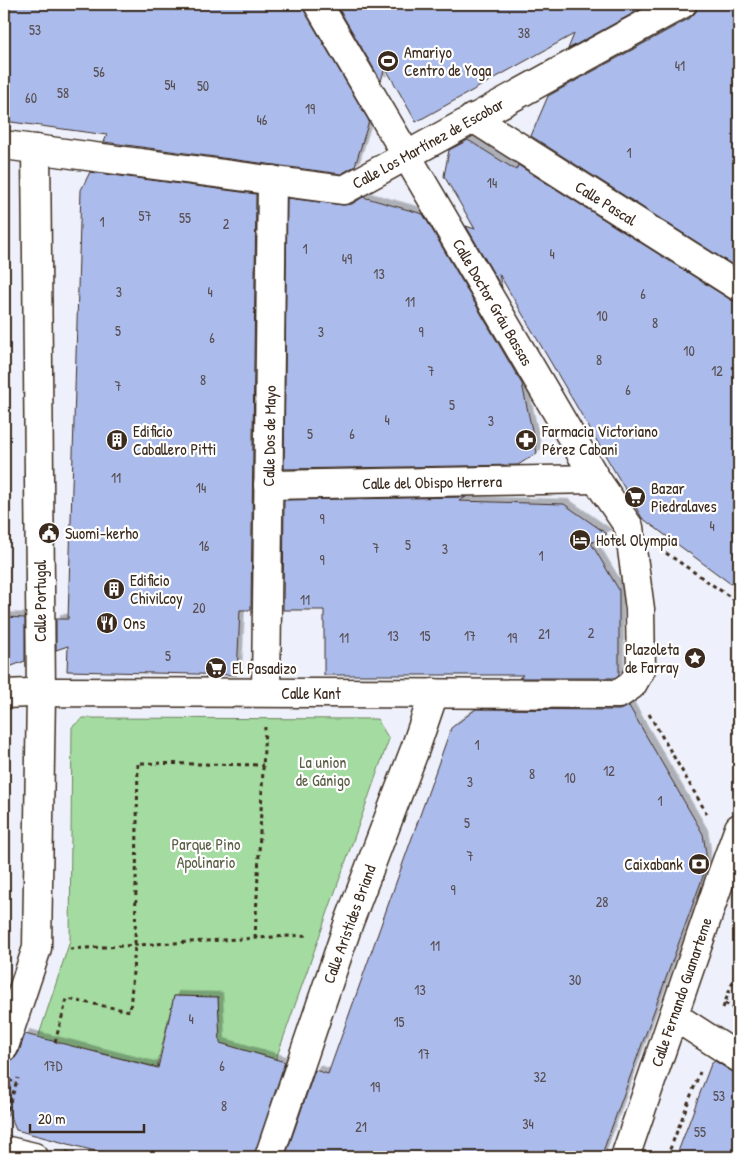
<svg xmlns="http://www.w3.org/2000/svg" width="743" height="1161" viewBox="0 0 743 1161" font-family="'Patrick Hand',sans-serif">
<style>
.green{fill:#a3dba0;stroke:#6f825f}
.building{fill:#abbbeb;stroke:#3b2a1e;filter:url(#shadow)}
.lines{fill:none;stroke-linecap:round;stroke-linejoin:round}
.minor-casing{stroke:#3b2a1e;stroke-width:31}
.path{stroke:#3b2a1e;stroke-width:3;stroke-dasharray:4 4;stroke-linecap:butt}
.minor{stroke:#fff;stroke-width:28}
.labels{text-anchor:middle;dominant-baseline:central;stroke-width:4.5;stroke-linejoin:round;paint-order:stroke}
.number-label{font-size:14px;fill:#574e51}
.poi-label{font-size:16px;fill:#3b2a1e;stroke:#fff;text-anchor:start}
.street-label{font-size:16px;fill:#3b2a1e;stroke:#fff}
.park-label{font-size:16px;fill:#5a5f45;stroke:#fff}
</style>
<defs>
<filter id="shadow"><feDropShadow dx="4.5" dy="-4.5" stdDeviation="0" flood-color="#0004"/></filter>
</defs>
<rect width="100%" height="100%" fill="#eef1fb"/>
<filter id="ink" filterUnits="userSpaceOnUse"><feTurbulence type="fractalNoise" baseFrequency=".02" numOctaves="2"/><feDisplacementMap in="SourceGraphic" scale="10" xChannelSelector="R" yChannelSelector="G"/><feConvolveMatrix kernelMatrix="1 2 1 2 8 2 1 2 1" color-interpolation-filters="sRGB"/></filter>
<g filter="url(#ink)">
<path class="green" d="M83,718l294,1 12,20 -113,320 -68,-19 11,-21 -1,-22 -44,-1 -17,71 -119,-29 32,-97 2,-214z"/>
<g class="building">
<path d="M4,4h298l3,8 64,109 -14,45 -14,8 -237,-32 3,-7 -103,-14z"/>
<path d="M336,4h314l-82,45 6,-15 -158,88 -31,-55 -4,14z"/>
<path d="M698,4h41v265l-208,-133 17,-40 142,-78 6,-6z"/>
<path d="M468,140l48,30 2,-5 213,135 8,2v288l-97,-72 -143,-244 3,14 -36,-62 9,3 -31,-53 5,-26z"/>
<path d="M90,172l166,22 -5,416h-11l-3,65 -170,-4 1,-25 -12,4v-31h12l13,-429z"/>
<path d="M363,197l60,17 99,170 15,69 -19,12 -234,4 3,-271 55,7 10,-1z"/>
<path d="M466,497l-7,4 105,3 43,30 -16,9 28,47v85l-5,3h-95l4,-3h-199v-65h-41l1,-110z"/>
<path d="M4,617l21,1v43l-21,8z"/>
<path d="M629,706l74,128 3,19v15l-105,289h-316l30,-87 13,4 123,-346 25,-19 143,1z"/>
<path d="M174,996l44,1 2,46 65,19 -31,95h-137l-101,-27 -12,-28v-40h4l7,-4 4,-6 6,-18 133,34z"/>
<path d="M715,1061l16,10 8,2v84h-63l35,-93z"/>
</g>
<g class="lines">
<g class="minor-casing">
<g id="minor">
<path d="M473,118l266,169"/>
<path d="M4,145l340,45 338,-186"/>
<path d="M268,485l328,-6"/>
<path d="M266,692l6,-512"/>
<path d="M4,694l51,-2 564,2 13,-9 9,-16 -1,-60 -11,-82 -33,-48 -278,-475"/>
<path d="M674,1016l65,42"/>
<path d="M4,1047l33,-99 4,-254 -5,-545"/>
<path d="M4,1150l30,7"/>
<path d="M269,1157l80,-235 66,-173 19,-56"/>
<path d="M625,1157l96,-280 18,-49"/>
</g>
</g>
<g class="path">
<path d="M666,553l73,50"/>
<path d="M649,714l58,100"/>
<path d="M255,938l10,-211"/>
<path d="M70,949l238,-14"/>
<path d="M725,1003l14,10"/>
<path d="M723,1008l16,-44"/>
<path d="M55,1042l12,-43 63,12 5,-66 3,-182 125,2"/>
<path d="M4,1105l8,-25"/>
<path d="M5,1117l13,-39"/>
<path d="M66,1152l19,5"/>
<path d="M667,1157l33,-85"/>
</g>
<use href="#minor" class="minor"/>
</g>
</g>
<defs>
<g id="stadium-disc" transform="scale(1.125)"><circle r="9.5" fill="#3b2a1e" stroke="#fff"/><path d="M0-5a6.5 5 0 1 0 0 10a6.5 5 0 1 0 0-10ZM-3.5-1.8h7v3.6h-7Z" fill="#fff"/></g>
<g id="building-disc" transform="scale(1.125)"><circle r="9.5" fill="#3b2a1e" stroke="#fff"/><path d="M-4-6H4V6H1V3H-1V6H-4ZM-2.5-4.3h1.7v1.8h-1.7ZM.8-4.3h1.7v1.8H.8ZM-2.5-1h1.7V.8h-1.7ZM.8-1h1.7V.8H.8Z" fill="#fff"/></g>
<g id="pharmacy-disc" transform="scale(1.125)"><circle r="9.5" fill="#3b2a1e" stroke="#fff"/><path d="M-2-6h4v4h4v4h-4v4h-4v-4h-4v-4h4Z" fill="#fff"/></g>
<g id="supermarket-disc" transform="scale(1.125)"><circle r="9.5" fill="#3b2a1e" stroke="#fff"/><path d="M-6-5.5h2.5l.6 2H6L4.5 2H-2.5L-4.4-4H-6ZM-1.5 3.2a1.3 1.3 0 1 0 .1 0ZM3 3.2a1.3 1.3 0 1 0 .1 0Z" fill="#fff"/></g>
<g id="civic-disc" transform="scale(1.125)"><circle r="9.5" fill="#3b2a1e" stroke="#fff"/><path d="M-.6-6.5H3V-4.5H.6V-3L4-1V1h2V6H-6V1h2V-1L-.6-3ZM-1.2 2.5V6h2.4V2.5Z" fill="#fff"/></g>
<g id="hotel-disc" transform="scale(1.125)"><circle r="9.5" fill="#3b2a1e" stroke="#fff"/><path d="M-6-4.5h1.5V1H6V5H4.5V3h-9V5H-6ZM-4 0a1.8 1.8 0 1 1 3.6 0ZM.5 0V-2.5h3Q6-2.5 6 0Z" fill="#fff"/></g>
<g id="restaurant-disc" transform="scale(1.125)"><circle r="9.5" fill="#3b2a1e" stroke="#fff"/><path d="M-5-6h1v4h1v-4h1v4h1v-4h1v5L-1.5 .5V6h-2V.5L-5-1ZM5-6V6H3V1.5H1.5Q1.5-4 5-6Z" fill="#fff"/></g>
<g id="sight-disc" transform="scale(1.125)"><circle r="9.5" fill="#3b2a1e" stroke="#fff"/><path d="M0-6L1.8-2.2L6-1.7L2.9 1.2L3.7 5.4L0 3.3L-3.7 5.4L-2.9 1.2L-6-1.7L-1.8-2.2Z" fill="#fff"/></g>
<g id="bank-disc" transform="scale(1.125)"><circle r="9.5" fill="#3b2a1e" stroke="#fff"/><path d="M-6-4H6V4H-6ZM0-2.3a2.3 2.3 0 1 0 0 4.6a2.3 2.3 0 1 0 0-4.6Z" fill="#fff"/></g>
</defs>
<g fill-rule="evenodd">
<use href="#stadium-disc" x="388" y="61"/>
<use href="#building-disc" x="117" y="440"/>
<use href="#pharmacy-disc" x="526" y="440"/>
<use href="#supermarket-disc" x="635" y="497"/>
<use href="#civic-disc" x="49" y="533"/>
<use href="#hotel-disc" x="580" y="540"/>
<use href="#building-disc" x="114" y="589"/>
<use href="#restaurant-disc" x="107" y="623"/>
<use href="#sight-disc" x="695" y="658"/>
<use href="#supermarket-disc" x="216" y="668"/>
<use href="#bank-disc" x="699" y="864"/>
</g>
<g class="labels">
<g class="number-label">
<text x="35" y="29">53</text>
<text x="524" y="32">38</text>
<text x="680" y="65">41</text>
<text x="99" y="71">56</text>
<text x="170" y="84">54</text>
<text x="203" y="85">50</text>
<text x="63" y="92">58</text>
<text x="31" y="97">60</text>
<text x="310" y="108">19</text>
<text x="262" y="119">46</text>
<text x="629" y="152">1</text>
<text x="492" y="182">14</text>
<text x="145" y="215">57</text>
<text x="185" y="217">55</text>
<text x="102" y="221">1</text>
<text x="226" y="223">2</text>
<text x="305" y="248">1</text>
<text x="552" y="253">4</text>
<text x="347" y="258">49</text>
<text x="379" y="273">13</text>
<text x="119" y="291">3</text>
<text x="210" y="291">4</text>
<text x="643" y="293">6</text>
<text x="410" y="301">11</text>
<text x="602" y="315">10</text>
<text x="655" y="322">8</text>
<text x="118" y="330">5</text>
<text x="321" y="331">3</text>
<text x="421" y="331">9</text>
<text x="212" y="337">6</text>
<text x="689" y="350">10</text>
<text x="599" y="359">8</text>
<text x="431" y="370">7</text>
<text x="717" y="370">12</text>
<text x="203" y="379">8</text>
<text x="118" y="385">7</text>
<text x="628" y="389">6</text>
<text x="452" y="404">5</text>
<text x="387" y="419">4</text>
<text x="491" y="420">3</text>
<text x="310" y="433">5</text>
<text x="352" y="433">6</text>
<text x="116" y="477">11</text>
<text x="201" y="487">14</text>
<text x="322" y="518">9</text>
<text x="712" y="525">4</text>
<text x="408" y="544">5</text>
<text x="204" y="545">16</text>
<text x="376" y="547">7</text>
<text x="445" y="548">3</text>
<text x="541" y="555">1</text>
<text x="322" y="559">9</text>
<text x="305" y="599">11</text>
<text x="199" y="607">20</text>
<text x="591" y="632">2</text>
<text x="544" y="633">21</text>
<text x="393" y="635">13</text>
<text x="425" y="635">15</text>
<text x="470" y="635">17</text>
<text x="344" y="637">11</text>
<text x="512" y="637">19</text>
<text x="168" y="655">5</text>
<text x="477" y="744">1</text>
<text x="609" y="770">12</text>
<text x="532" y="773">8</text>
<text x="570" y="777">10</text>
<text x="470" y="781">3</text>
<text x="660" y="800">1</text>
<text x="467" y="822">5</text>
<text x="470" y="855">7</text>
<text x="453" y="889">9</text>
<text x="602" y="901">28</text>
<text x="435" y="945">11</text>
<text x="575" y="979">30</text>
<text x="420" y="989">13</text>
<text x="191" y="1018">4</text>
<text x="399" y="1021">15</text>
<text x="424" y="1053">17</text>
<text x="53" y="1065">17D</text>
<text x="222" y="1065">6</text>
<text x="540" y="1076">32</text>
<text x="375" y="1086">19</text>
<text x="719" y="1095">53</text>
<text x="224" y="1105">8</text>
<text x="528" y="1123">34</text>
<text x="361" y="1126">21</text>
<text x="700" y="1131">55</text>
</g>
<g class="poi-label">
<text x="404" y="52">Amariyo<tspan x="404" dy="18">Centro de Yoga</tspan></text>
<text x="133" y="431">Edificio<tspan x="133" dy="18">Caballero Pitti</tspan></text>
<text x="542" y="431">Farmacia Victoriano<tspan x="542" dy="18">Pérez Cabani</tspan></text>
<text x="651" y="488">Bazar<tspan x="651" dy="18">Piedralaves</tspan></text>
<text x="65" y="533">Suomi-kerho</text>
<text x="596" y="540">Hotel Olympia</text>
<text x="130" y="580">Edificio<tspan x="130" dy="18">Chivilcoy</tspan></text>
<text x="123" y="623">Ons</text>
<text x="679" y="649" text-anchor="end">Plazoleta<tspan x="679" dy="18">de Farray</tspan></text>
<text x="232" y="668">El Pasadizo</text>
<text x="683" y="864" text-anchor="end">Caixabank</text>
</g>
<g class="street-label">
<text transform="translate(428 143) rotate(-29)">Calle Los Martínez de Escobar</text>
<text transform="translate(606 203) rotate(32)">Calle Pascal</text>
<text transform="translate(493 302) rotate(60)">Calle Doctor Gráu Bassas</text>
<text transform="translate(269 436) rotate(-89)">Calle Dos de Mayo</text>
<text transform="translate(432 482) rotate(-1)">Calle del Obispo Herrera</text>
<text transform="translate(40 601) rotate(-90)">Calle Portugal</text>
<text x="311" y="693">Calle Kant</text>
<text transform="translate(349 924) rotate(-70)">Calle Aristides Briand</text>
<text transform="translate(681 992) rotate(-71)">Calle Fernando Guanarteme</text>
</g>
<g class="park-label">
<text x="323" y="762">La union<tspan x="323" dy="18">de Gánigo</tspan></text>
<text x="206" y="844">Parque Pino<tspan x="206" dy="18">Apolinario</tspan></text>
</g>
</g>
<rect width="743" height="1161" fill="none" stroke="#fff" stroke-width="20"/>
<rect x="10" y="10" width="723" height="1141" fill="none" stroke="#3b2a1e" stroke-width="2" filter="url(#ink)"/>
<path d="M30 1124v8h114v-8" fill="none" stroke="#3b2a1e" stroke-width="2.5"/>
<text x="38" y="1124" font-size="15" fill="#3b2a1e" stroke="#ffffff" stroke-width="4" paint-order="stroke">20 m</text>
</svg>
